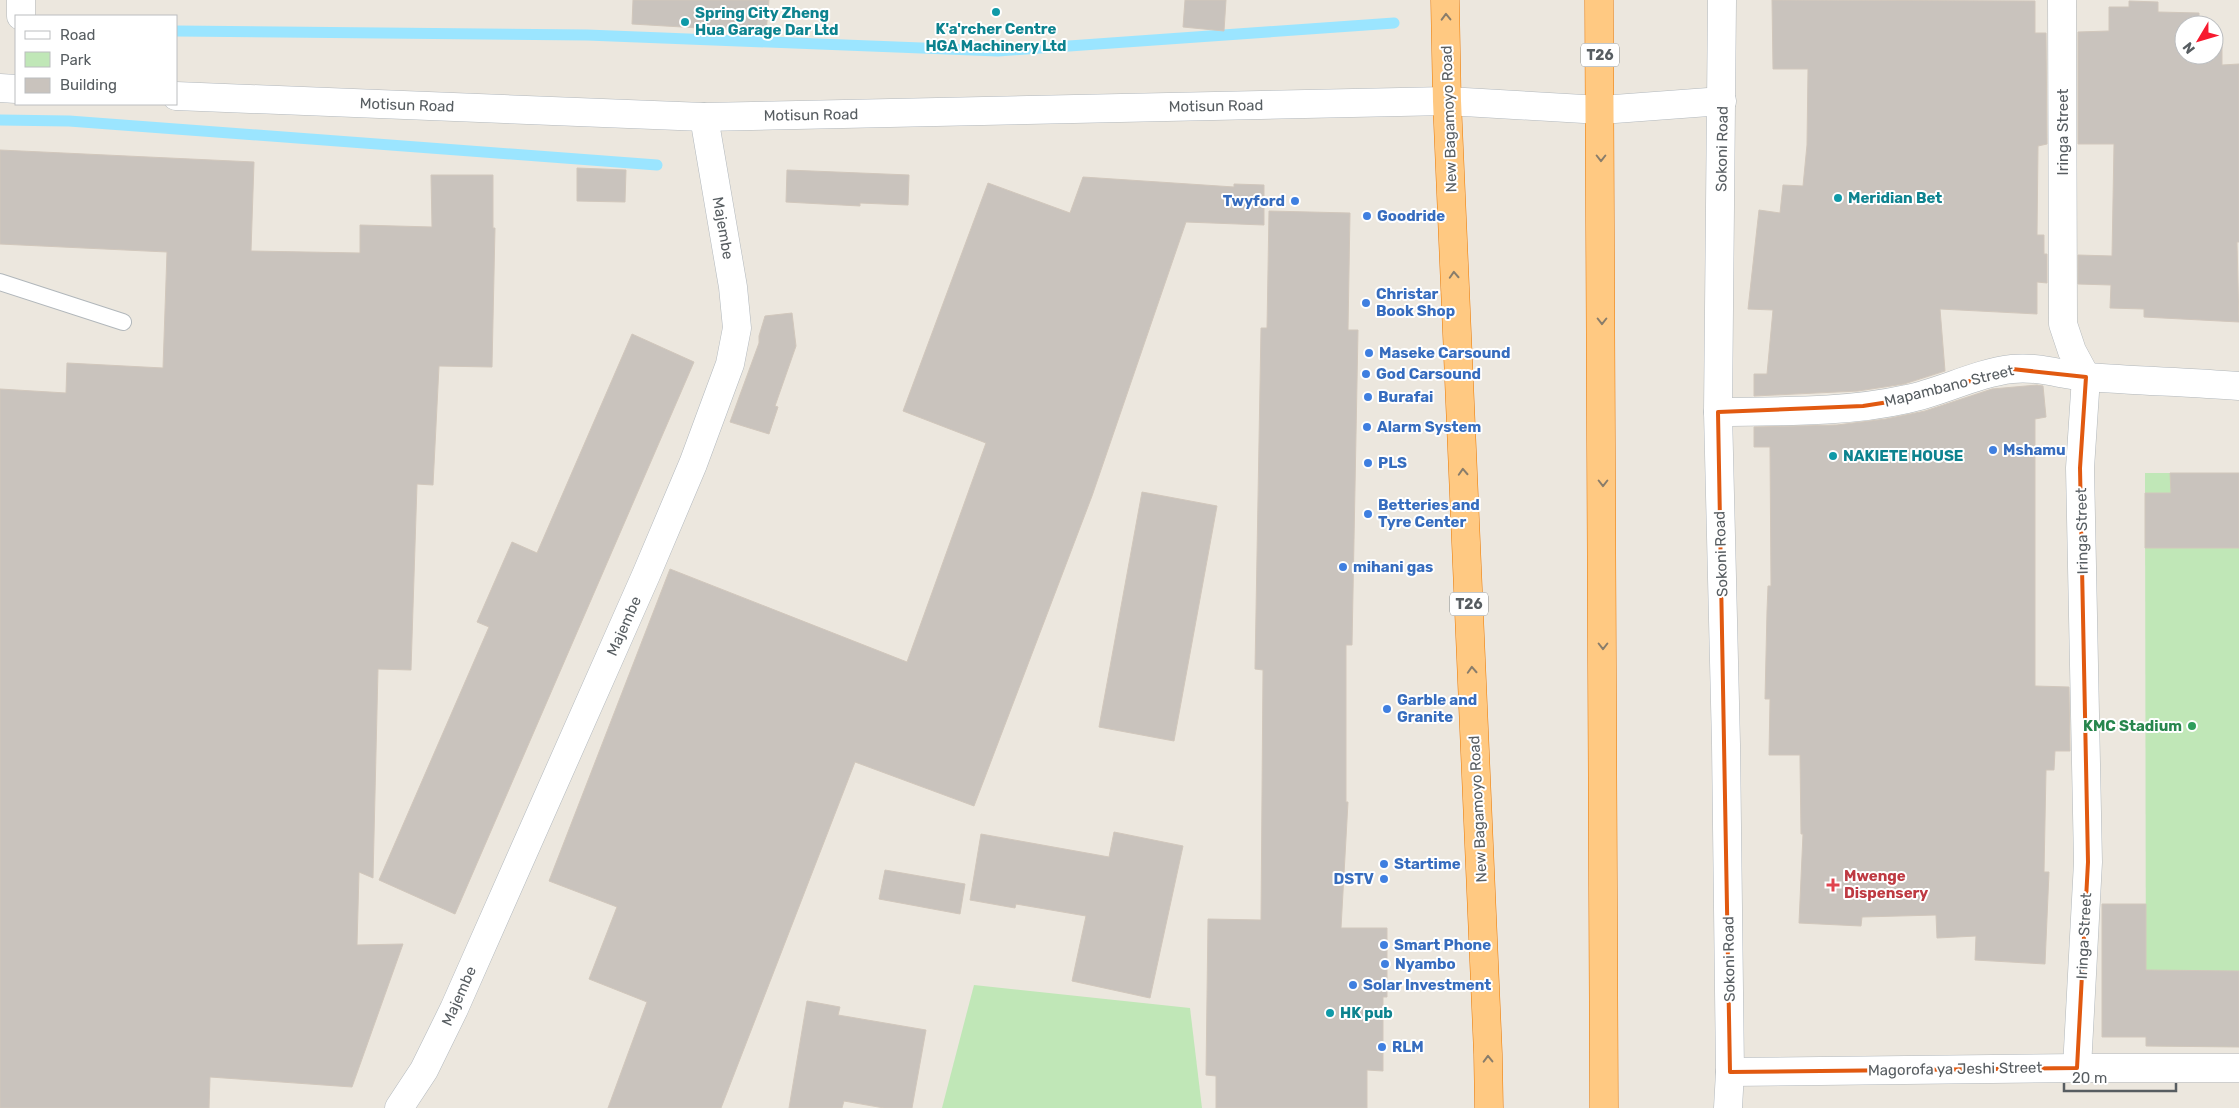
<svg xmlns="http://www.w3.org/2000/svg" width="2239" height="1108" viewBox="0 0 2239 1108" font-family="Rubik,sans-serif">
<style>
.green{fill:#c0e7b7}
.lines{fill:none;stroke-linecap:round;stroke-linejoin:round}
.stream{stroke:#9be5ff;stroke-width:11}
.building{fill:#c9c3bd;stroke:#d1c7bc}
.lane-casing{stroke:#b1b7bb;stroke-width:18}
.street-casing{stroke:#b1b7bb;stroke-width:29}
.secondary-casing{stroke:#b2b8bd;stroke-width:29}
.highway-casing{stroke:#ea7800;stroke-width:29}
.lane{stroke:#fff;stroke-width:16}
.street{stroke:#fff;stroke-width:28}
.secondary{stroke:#fff;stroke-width:28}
.highway{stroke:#ffc982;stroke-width:28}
.oneway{stroke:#897d6b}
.marked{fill:none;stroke:#e15910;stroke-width:4;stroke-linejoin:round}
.culture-dot{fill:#0f9aa8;stroke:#fff;stroke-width:2}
.shop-dot{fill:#3f7fe0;stroke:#fff;stroke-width:2}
.leisure-dot{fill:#2e9e5b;stroke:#fff;stroke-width:2}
.health-dot{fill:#e0444e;stroke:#fff;stroke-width:2}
.labels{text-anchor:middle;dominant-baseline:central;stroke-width:4;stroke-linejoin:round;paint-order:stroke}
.shield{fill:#fff;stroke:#898e90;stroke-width:1}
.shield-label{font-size:14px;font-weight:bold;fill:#575d61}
.culture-label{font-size:15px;font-weight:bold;fill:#0d838f;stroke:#fff;text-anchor:start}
.street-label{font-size:15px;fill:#575d61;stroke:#fff}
.shop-label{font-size:15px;font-weight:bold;fill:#366cbe;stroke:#fff;text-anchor:start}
.leisure-label{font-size:15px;font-weight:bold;fill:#27864d;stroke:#fff;text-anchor:end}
.health-label{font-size:15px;font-weight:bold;fill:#be3a42;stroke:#fff;text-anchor:start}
</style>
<rect width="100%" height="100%" fill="#ece7de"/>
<g class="green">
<path d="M2145,473h94v574l-93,-1z"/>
<path d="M974,985l216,23 12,100h-260z"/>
</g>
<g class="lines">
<g class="stream">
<path d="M176,31l411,4 411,16 396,-28"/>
<path d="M0,120l69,1 588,44"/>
</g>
</g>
<g class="building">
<path d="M633,0h136l-3,32 -134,-8z"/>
<path d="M1185,0h41l-2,31 -41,-4z"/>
<path d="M1772,0l263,1v32h11l1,111 -9,2 -1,89h7v19h3v29l-10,-1v32l-97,-5 5,62 -41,13 -46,7 -104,5v-22h13l6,-64 -25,-1 11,-99 21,3 3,-28 20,1 4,-41 1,-76h-35z"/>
<path d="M2129,1l29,1v10l41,1v12h-15v30h30v-10h8v20l17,-1v178h-2l2,80 -95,-5v-8l-34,-1 1,-23 -33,-1v-29l34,1 2,-112h-36v-112l31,-1v-24h20z"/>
<path d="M0,150l254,12 -3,89 109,2v-28l72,2 -1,-52h62v53h2l-3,139 -53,-1 -6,119 -16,-1 -6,186 -33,-1 -5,209 -14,-6 -2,73 46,-1 -51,143 -142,-10 -1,31h-209v-719l66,4 1,-30 96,5 4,-116 -167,-8z"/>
<path d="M577,168l49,2 -1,32 -48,-1z"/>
<path d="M787,170l122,5 -1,30 -48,-2v3l-74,-4z"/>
<path d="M1083,177l151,10v-3l30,1v40l-78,-3 -94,274 -118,310 -119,-44 -134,346h-113l39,-106 -58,-23 28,-72 -68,-26 121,-312 237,93 79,-219 -83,-32 85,-228 82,30z"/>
<path d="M1269,211l81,2 -2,117h10l-6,315h-6v157h2l-7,126h46v69h-4v74l-16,-1v38h-151v-32l-10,-1 2,-156 53,1 2,-250 -8,-1 6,-341h6z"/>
<path d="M792,313l4,33 -21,60 3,1 -9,27 -39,-12 29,-79v-7l6,-20z"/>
<path d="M632,334l62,28 -239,552 -76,-34 110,-253 -12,-5 35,-80 25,11z"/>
<path d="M2037,385l6,1 3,31 -11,2v267l34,1 1,64h-15l-1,19h-8l-2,102h5l-4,92 -70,-4 1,-24 -39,2 -1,-23 -74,2 -1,9 -62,-3 4,-89h-2l-1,-75v-4h-31l1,-56h-5l2,-88 1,-25h3l-1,-139h-16v-20l83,-2 49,-6 39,-8 67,-22z"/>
<path d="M2170,473h69v75h-94v-55h26z"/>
<path d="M1142,492l75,14 -43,235 -75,-14z"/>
<path d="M1114,832l69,14 -33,152 -78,-17 14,-65 -70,-12 -1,4 -45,-8 11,-66 128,23z"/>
<path d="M885,870l80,14 -5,30 -81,-15z"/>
<path d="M2102,904h44v66l93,1v76l-93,-1v-9h-44z"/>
<path d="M807,1001l33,6 -2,8 88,15 -14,78h-28l-40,-7 -2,7h-53z"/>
</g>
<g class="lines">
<g class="lane-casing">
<path id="lane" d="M0,282l123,40"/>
</g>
<g class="street-casing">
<g id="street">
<path d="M21,0v16"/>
<path d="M2062,0l1,324 9,27 14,26 -6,91 8,394 -11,206"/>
<path d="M1718,412c62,-1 127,1 189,-13 35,-7 69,-26 105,-30 26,-3 50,6 75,8 51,4 102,5 152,9"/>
</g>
</g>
<g class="secondary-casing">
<g id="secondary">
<path d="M1722,0l-4,412 8,332 4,328 -2,36"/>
<path d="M0,88l16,1"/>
<path d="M176,96l528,21 743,-16 154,9 121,-9"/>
<path d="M1730,1072l347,-4h162"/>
<path d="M399,1108l25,-38 30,-61 192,-434 47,-111 37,-100 7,-36 -4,-41 -29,-170"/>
</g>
</g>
<g class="highway-casing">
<g id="highway">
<path d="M1445,0l2,101 41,953 1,54"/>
<path d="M1599,0l5,1108"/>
</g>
</g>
<use href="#lane" class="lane"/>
<use href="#street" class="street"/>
<use href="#secondary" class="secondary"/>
<use href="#highway" class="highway"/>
</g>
<defs><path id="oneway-chevron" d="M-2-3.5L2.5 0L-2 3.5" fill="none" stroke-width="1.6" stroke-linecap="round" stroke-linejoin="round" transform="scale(1.25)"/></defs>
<g class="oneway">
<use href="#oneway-chevron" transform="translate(1446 17) rotate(-91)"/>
<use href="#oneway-chevron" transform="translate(1601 158) rotate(90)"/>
<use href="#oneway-chevron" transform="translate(1454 275) rotate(-93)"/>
<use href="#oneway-chevron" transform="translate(1602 321) rotate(90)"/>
<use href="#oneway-chevron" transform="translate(1463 472) rotate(-93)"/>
<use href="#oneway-chevron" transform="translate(1603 483) rotate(90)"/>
<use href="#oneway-chevron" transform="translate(1603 646) rotate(90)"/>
<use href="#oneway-chevron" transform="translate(1472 670) rotate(-93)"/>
<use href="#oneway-chevron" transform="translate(1488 1059) rotate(-91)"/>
</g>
<path class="marked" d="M2012,369l74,8 -6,91 8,394 -11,206 -347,4 -12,-660 145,-6 45,-7z"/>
<g class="culture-dot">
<circle cx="996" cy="12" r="5"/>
<circle cx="685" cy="22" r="5"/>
<circle cx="1838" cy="198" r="5"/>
<circle cx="1833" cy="456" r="5"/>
<circle cx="1330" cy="1013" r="5"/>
</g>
<g class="shop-dot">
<circle cx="1295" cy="201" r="5"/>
<circle cx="1367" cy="216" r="5"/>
<circle cx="1366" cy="303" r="5"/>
<circle cx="1369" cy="353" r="5"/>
<circle cx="1366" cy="374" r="5"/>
<circle cx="1368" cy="397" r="5"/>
<circle cx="1367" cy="427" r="5"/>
<circle cx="1993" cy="450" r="5"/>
<circle cx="1368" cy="463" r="5"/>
<circle cx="1368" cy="514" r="5"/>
<circle cx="1343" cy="567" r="5"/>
<circle cx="1387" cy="709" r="5"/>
<circle cx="1384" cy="864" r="5"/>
<circle cx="1384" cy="879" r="5"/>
<circle cx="1384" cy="945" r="5"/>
<circle cx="1385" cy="964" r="5"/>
<circle cx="1353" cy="985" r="5"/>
<circle cx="1382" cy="1047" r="5"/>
</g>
<circle class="leisure-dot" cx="2192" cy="726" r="5"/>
<path class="health-dot" d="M1830.5 877.5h5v5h5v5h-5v5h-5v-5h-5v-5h5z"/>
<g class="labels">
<g class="shield">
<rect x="1581" y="43.5" width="38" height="23" rx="4"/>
<rect x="1450" y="592.5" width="38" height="23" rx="4"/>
</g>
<g class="shield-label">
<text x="1600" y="55">T26</text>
<text x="1469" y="604">T26</text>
</g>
<g class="culture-label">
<text x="695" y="13">Spring City Zheng<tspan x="695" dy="17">Hua Garage Dar Ltd</tspan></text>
<text x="996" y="29" text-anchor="middle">K'a'rcher Centre<tspan x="996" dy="17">HGA Machinery Ltd</tspan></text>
<text x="1848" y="198">Meridian Bet</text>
<text x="1843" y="456">NAKIETE HOUSE</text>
<text x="1340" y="1013">HK pub</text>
</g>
<g class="street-label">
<text transform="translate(407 105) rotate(2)">Motisun Road</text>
<text transform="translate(1216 106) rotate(-1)">Motisun Road</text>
<text transform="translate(811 115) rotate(-1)">Motisun Road</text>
<text transform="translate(1449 119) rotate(-92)">New Bagamoyo Road</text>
<text transform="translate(2063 132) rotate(-90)">Iringa Street</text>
<text transform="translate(1722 149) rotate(-89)">Sokoni Road</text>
<text transform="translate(723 228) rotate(80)">Majembe</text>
<text transform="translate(1949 386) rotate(-14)">Mapambano Street</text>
<text transform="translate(2082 531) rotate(-91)">Iringa Street</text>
<text transform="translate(1721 554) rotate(-92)">Sokoni Road</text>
<text transform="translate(624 626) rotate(-66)">Majembe</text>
<text transform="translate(1478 809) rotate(-93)">New Bagamoyo Road</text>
<text transform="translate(2084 936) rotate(-87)">Iringa Street</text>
<text transform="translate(1729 959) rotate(-91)">Sokoni Road</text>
<text transform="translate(459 996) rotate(-66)">Majembe</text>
<text transform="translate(1955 1069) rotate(-1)">Magorofa ya Jeshi Street</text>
</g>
<g class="shop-label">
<text x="1285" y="201" text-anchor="end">Twyford</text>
<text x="1377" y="216">Goodride</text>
<text x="1376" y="294">Christar<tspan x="1376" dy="17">Book Shop</tspan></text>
<text x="1379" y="353">Maseke Carsound</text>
<text x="1376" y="374">God Carsound</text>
<text x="1378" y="397">Burafai</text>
<text x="1377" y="427">Alarm System</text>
<text x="2003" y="450">Mshamu</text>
<text x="1378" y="463">PLS</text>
<text x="1378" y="505">Betteries and<tspan x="1378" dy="17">Tyre Center</tspan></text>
<text x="1353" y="567">mihani gas</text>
<text x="1397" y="700">Garble and<tspan x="1397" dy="17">Granite</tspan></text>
<text x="1394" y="864">Startime</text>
<text x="1374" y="879" text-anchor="end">DSTV</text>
<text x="1394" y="945">Smart Phone</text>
<text x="1395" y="964">Nyambo</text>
<text x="1363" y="985">Solar Investment</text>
<text x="1392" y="1047">RLM</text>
</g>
<g class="leisure-label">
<text x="2182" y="726">KMC Stadium</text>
</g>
<g class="health-label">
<text x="1844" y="876">Mwenge<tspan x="1844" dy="17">Dispensery</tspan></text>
</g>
</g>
<rect x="15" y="15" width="162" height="90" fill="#ffffff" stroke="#bcbec0"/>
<rect x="25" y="31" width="25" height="8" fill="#ffffff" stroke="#bcbec0"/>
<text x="60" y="40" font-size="15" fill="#575d61">Road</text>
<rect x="25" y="52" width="25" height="15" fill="#c0e7b7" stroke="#bcbec0"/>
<text x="60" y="65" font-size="15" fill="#575d61">Park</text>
<rect x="25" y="78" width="25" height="15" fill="#c9c3bd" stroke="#bcbec0"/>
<text x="60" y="90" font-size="15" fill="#575d61">Building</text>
<g transform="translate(2199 40) rotate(232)"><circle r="24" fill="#ffffff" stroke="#bcbec0"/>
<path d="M0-4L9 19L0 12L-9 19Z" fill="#f71a2f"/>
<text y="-8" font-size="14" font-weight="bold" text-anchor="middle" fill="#575d61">N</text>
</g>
<path d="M2064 1083v8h112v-8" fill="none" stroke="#575d61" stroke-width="2.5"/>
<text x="2072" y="1083" font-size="15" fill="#575d61" stroke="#ffffff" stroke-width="4" paint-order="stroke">20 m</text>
</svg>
